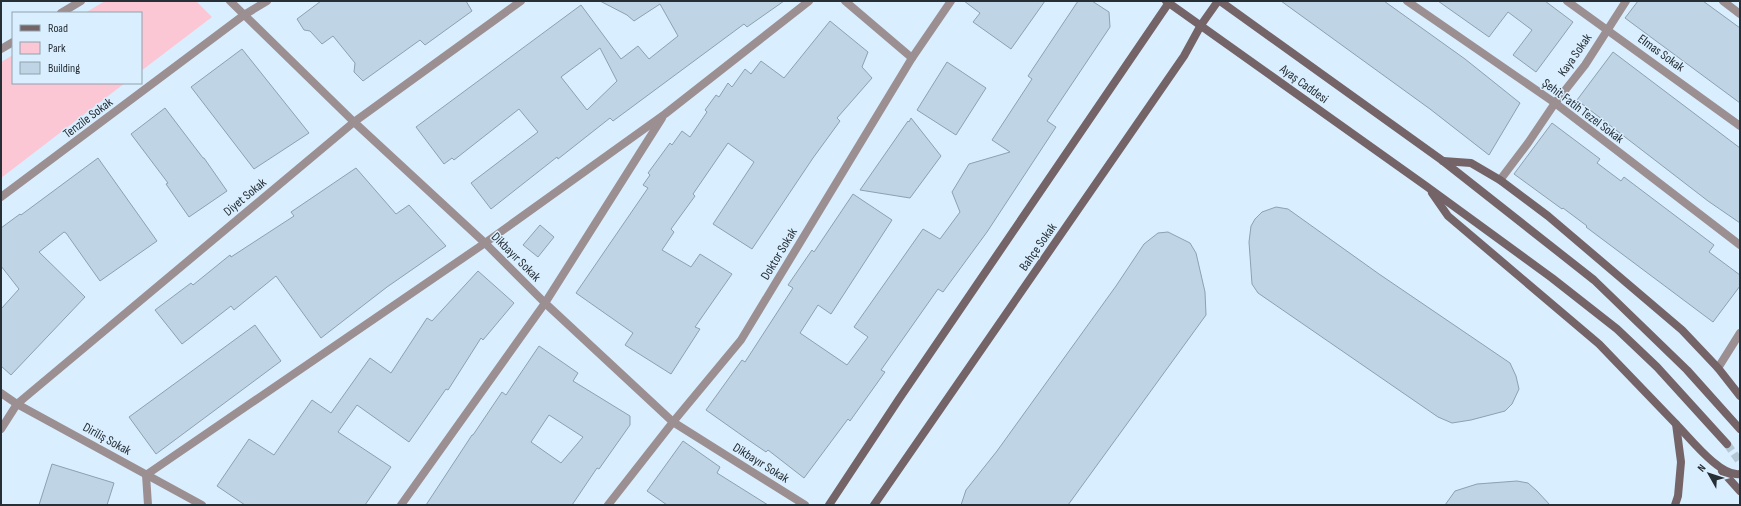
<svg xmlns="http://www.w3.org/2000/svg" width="1741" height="506" viewBox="0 0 1741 506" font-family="'Sofia Sans Condensed',sans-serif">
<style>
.green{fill:#fcc7d4}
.building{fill:#bfd4e4;stroke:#8da1b0;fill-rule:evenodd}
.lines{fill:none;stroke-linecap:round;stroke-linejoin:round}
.secondary-tunnel{stroke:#b5c8d6;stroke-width:8;stroke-dasharray:8 4;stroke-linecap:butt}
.street{stroke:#9b8f92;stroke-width:8}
.secondary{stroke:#746468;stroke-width:8}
.labels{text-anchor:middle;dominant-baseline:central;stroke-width:3;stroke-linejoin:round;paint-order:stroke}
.street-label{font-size:13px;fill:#262f35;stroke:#d9eefe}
</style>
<rect width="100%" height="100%" fill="#d9eefe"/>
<g class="green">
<path d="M105,1h91l16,16 -71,54v-58h-56z"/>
<path d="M13,55v28h112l-124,95v-116z"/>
</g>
<g class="building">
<path d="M321,1h145l6,10 -47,34 -5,-5 -57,41 -9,-9 1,-9 -22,-27 -11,8 -12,-13 -6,-1 -7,-11z"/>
<path d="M600,1h184l-37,26 -3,-3 -131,97 -3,-3 -52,41 -1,-2 -66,52 -20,-26 67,-51 -19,-23 -65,51 -2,-2 -8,6 -28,-37 165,-122 40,54 17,-13 11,13 29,-23 -18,-32 -26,17 -7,-6zM600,48l17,33 -30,29 -26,-33z"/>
<path d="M964,1h81l-34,48 -38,-27 7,-9z"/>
<path d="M1078,1h14l17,11 1,15 -63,94 9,6 -69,105 -44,60 -5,-3 -57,81 4,2 -35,49 -2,-2 -44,59 -36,-28 -2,2 -19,-13 -41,-29 36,-50 3,2 48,-74 -5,-3 24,-35 2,2 39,-58 39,26 -61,94 -13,-9 -18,28 47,32 21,-28 -14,-10 69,-98 17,10 20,-27 -8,-20 17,-28 41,-12 -18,-12 40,-61 -4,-3z"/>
<path d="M1281,1h103l81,58 55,44 -31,52 -59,-46z"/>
<path d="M1438,1h107l28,21 -37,50 -23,-17 19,-25 -24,-18 -19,25z"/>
<path d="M1638,1h65l37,27v75l-115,-85z"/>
<path d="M830,21l38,31 -6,15 10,11 -35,40 3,3 -27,37 -61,91 -39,-25 41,-62 -26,-19 -35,51 2,2 -24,33 3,3 -12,18 29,17 9,-13 32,20 -37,53 5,2 -29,45 -46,-29 8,-12 -57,-40 72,-105 -5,-3 7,-10 -2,-2 22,-30 2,2 10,-14 8,6 17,-25 -2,-2 11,-15 3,2 9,-14 4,4 13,-18 6,5 10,-13 23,17z"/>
<path d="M242,49l67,84 -55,36 -63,-82z"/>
<path d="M1613,52l127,96v75l-32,-22 -131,-101z"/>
<path d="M947,62l39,26 -30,47 -39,-25z"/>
<path d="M165,108l38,50h1l23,33 -38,26 -23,-33 2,-1 -37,-49z"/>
<path d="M911,118l30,38 -31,42 -50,-8 48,-69 1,1z"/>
<path d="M1552,123l48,36 -3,4 24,18 3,-4 90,68 -5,7 31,23v11l-27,36 -127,-95 1,-1 -24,-18 -1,1 -48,-35z"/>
<path d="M98,158l59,83 -57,40 -34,-48 -2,-1 -25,20 46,45 -74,78 -10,-9v-57l18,-20 -18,-23v-38l19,-14 1,1z"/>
<path d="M356,168l40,46 13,-9 37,41 -59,41 -66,51 -45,-62 -42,34 -3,-4 -49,38 -27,-34 36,-27 2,2 37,-30 1,2 63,-41 -3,-4z"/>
<path d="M1276,207l12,2 91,65 131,89 6,13 3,13 -7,15 -7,7 -34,9 -19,3 -14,-6 -180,-124 -6,-9 -3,-42 2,-16 4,-7 7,-7z"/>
<path d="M540,225l14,12 -16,20 -15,-12z"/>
<path d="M1168,232l22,11 6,10 9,39 1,23 -138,190h-107l5,-15 31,-39 119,-165 28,-42 14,-11z"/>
<path d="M478,271l36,32 -31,37 -2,-2 -33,52 -2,-1 -37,53 -52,-37 -19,27 53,35 -26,38h-120l-28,-19 32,-47 25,16 38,-55 19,13 39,-55 21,15 36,-55 5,3z"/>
<path d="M255,325l26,36 -125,93 -27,-37z"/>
<path d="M539,346l39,27 -5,8 57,35v9l-31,44 -2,-1 -25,37h-146l46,-70h1l29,-43 4,3zM549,415l34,22 -22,26 -30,-21z"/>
<path d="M683,441l37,26 -3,6 51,32h-101l-20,-14z"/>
<path d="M52,464l62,19 -7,22h-68z"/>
<path d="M1517,481l11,2 9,8 13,14h-105l10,-14 22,-7z"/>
</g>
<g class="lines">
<path class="secondary-tunnel" d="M1727,444l13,18"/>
<g class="street">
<path d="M230,1l124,121 131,121 60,60 128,119 132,83"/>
<path d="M845,1l67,57"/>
<path d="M1407,1l148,102 185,142"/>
<path d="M1567,1l173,125"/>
<path d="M1723,1l17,13"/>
<path d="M61,13l20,-12"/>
<path d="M1,49l12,-7"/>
<path d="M1500,180l28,-37 27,-40 30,-38 41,-64"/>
<path d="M1,197l243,-182 23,-14"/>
<path d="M1718,368l22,-35"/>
<path d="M1,393l16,11 185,101"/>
<path d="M1,429l16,-25 337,-282 167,-121"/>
<path d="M148,505l-2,-30 339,-232 180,-129 144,-113"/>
<path d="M401,505l144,-202 117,-185"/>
<path d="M608,505l65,-83 68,-82 171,-282 39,-57"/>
</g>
<g class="secondary">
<path d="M1166,1l260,185 126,92 65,51 40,38 70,77"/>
<path d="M1220,1l223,160 151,119 93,90 53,59"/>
<path d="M1443,161l28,2 29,17 48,36 134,114 36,38 22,28"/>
<path d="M1432,193l16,23 151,128 77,80 5,38 -3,34 -3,9"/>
<path d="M1676,424c14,14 44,53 64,50"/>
<path d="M1722,471l18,20"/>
<path d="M829,505l70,-106 271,-398"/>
<path d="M874,505l310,-449 17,-31 17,-24"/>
</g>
</g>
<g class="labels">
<g class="street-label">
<text transform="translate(1661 53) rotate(36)">Elmas Sokak</text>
<text transform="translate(1575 55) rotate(-55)">Kaya Sokak</text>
<text transform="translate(1304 84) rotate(36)">Ayaş Caddesi</text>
<text transform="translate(1583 111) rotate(37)">Şehit Fatih Tezel Sokak</text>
<text transform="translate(88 118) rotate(-37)">Tenzile Sokak</text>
<text transform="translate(245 197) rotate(-40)">Diyet Sokak</text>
<text transform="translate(1038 247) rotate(-55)">Bahçe Sokak</text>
<text transform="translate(779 254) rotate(-59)">Doktor Sokak</text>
<text transform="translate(516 257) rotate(45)">Dikbayır Sokak</text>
<text transform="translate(107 439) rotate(29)">Diriliş Sokak</text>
<text transform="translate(761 463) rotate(32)">Dikbayır Sokak</text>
</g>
</g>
<rect width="1741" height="506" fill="none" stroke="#262f35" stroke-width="4"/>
<rect x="12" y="12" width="130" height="72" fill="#d9eefe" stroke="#91a2ae"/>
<rect x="20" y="25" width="20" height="6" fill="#746468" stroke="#91a2ae"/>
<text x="48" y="32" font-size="12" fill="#262f35">Road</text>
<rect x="20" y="42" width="20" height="12" fill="#fcc7d4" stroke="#91a2ae"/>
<text x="48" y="52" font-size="12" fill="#262f35">Park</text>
<rect x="20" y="62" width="20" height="12" fill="#bfd4e4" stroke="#91a2ae"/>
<text x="48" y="72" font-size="12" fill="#262f35">Building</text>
<g transform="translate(1709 474) rotate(309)" stroke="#d9eefe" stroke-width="3" paint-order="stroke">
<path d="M0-3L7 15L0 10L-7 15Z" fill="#262f35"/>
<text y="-6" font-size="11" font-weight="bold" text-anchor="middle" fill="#262f35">N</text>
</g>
</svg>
